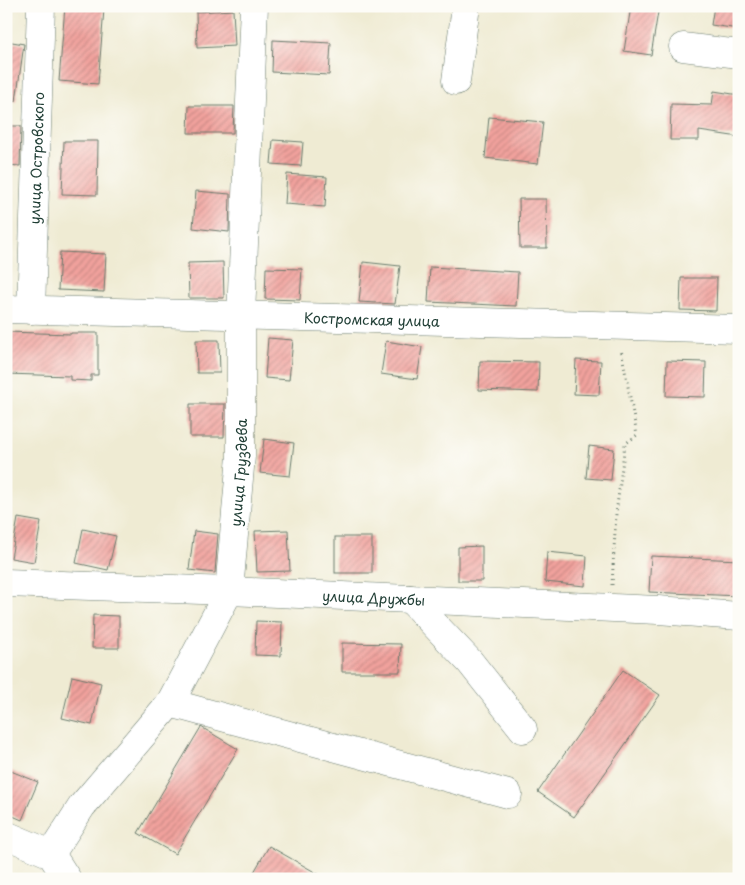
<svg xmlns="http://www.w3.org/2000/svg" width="745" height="885" viewBox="0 0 745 885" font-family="'Playpen Sans',sans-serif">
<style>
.building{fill:url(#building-hatch)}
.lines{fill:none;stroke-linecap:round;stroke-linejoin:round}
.minor-casing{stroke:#687a6c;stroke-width:29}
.path{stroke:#687a6c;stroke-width:3;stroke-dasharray:1 4;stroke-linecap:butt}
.minor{stroke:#fff;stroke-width:28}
.labels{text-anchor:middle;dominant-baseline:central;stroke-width:4.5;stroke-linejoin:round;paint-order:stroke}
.street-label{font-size:14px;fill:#1f3d34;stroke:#fdfcf7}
</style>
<defs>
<pattern id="building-hatch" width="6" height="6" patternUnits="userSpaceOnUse" patternTransform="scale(1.25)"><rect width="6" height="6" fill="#f2a29d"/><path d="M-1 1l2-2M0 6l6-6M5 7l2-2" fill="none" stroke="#c38581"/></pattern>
</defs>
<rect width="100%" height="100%" fill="#fdfcf7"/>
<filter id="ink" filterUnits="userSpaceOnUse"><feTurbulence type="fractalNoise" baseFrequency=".02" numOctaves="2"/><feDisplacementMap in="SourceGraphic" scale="10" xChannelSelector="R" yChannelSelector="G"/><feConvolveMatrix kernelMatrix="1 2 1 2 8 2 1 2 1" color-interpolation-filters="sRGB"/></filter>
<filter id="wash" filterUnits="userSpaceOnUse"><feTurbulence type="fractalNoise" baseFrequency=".0096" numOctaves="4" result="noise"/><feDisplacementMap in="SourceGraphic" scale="20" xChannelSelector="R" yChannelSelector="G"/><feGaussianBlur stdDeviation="1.12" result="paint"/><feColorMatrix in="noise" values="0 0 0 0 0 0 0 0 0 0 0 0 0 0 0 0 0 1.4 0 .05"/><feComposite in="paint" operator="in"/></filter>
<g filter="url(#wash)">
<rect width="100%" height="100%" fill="#efebd3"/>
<g id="blocks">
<g class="building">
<path d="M65,6l39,3 -6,75 -39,-3z"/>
<path d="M631,6h28l-8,49 -27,-4z"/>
<path d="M714,6h25v23l-28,-4z"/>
<path d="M233,10l2,36 -38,2 -1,-36z"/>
<path d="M273,40l58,3 -2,32 -57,-3z"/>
<path d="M6,41l18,3 -8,57 -10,-1z"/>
<path d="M714,91l25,4v42l-40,-6v9h-29l1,-36 41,1z"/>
<path d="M189,106h45l-1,27h-45z"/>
<path d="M489,117l54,5 -5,42 -53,-6z"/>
<path d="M6,126h15l-1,40 -14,-1z"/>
<path d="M273,140l30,2 -2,24 -30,-2z"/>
<path d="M64,141h34l-1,54 -35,-1z"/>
<path d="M287,174l40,3 -2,30 -40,-3z"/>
<path d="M196,191l34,3 -1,38 -36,-4z"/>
<path d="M519,199h27l1,49h-27z"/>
<path d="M60,252l46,2 -2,38 -46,-2z"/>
<path d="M223,262l1,36h-35l-1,-35z"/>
<path d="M363,262l37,4 -5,38 -36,-2z"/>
<path d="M430,267l88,5 -2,34 -88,-4z"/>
<path d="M266,268l36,1 -2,31 -35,-1z"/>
<path d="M681,278h36l-1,33 -36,-1z"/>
<path d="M6,332l65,2v-1h27v42h-7v6l-21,-1v-4l-64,-2z"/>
<path d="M268,338l25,2 -4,40 -24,-2z"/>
<path d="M196,340h23l1,33h-23z"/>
<path d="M386,341l36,6 -5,32 -36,-5z"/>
<path d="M576,360l25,1 -2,34 -25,-1z"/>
<path d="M480,361l59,1 -1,30 -59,-2z"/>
<path d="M667,361l39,1 -1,35 -39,-1z"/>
<path d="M190,404h35l-1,33h-34z"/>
<path d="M264,439l30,4 -4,33 -30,-3z"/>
<path d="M589,446l25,3 -3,31 -25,-2z"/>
<path d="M18,518l23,4 -7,40 -23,-4z"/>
<path d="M83,529l33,7 -8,34 -32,-7z"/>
<path d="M288,530l2,41 -33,1 -2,-41z"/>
<path d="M194,531l24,3 -3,39 -26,-3z"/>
<rect x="335" y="537" width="37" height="36"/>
<path d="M482,546v35h-24v-34z"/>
<path d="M547,552l40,4 -2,30 -40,-4z"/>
<path d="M651,556l88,4v36l-90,-4z"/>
<path d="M93,615l26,1v32h-27z"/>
<path d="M256,621l26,1 -1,34 -26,-1z"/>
<path d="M342,643l59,1 -1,28h-58z"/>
<path d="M623,670l37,25 -86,122 -36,-25z"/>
<path d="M72,676l29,7 -9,42 -30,-7z"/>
<path d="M201,727l37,22 -63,105 -37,-21z"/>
<path d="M6,769l32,13 -16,38 -16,-7z"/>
<path d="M269,846l58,33h-77z"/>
</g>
</g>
</g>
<g filter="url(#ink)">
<use href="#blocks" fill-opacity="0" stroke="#687a6c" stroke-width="1"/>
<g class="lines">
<g class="minor-casing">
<g id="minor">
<path d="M683,47l56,7"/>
<path d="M456,81l10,-75"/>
<path id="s1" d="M6,309l733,20"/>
<path id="s2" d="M31,310l10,-304"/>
<path id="s3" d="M6,583l223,8 429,19 81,6"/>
<path d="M410,599l60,63 53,67"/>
<path d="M170,703l338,91"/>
<path d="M6,835l45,19"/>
<path id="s4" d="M51,854l31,-48 88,-103 59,-112 12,-135v-141l13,-309"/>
<path d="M51,854l16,25"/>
</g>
</g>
<path class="path" d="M612,585l4,-71 9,-70 12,-9 -16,-86"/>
<use href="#minor" class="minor"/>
</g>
</g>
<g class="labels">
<g class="street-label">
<text stroke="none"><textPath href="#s2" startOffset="152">улица Островского</textPath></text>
<text stroke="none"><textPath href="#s1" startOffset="366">Костромская улица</textPath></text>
<text stroke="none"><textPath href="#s4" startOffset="438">улица Груздева</textPath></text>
<text stroke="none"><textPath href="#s3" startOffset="368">улица Дружбы</textPath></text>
</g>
</g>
<rect width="745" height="885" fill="none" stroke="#fdfcf7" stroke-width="25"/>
</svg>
